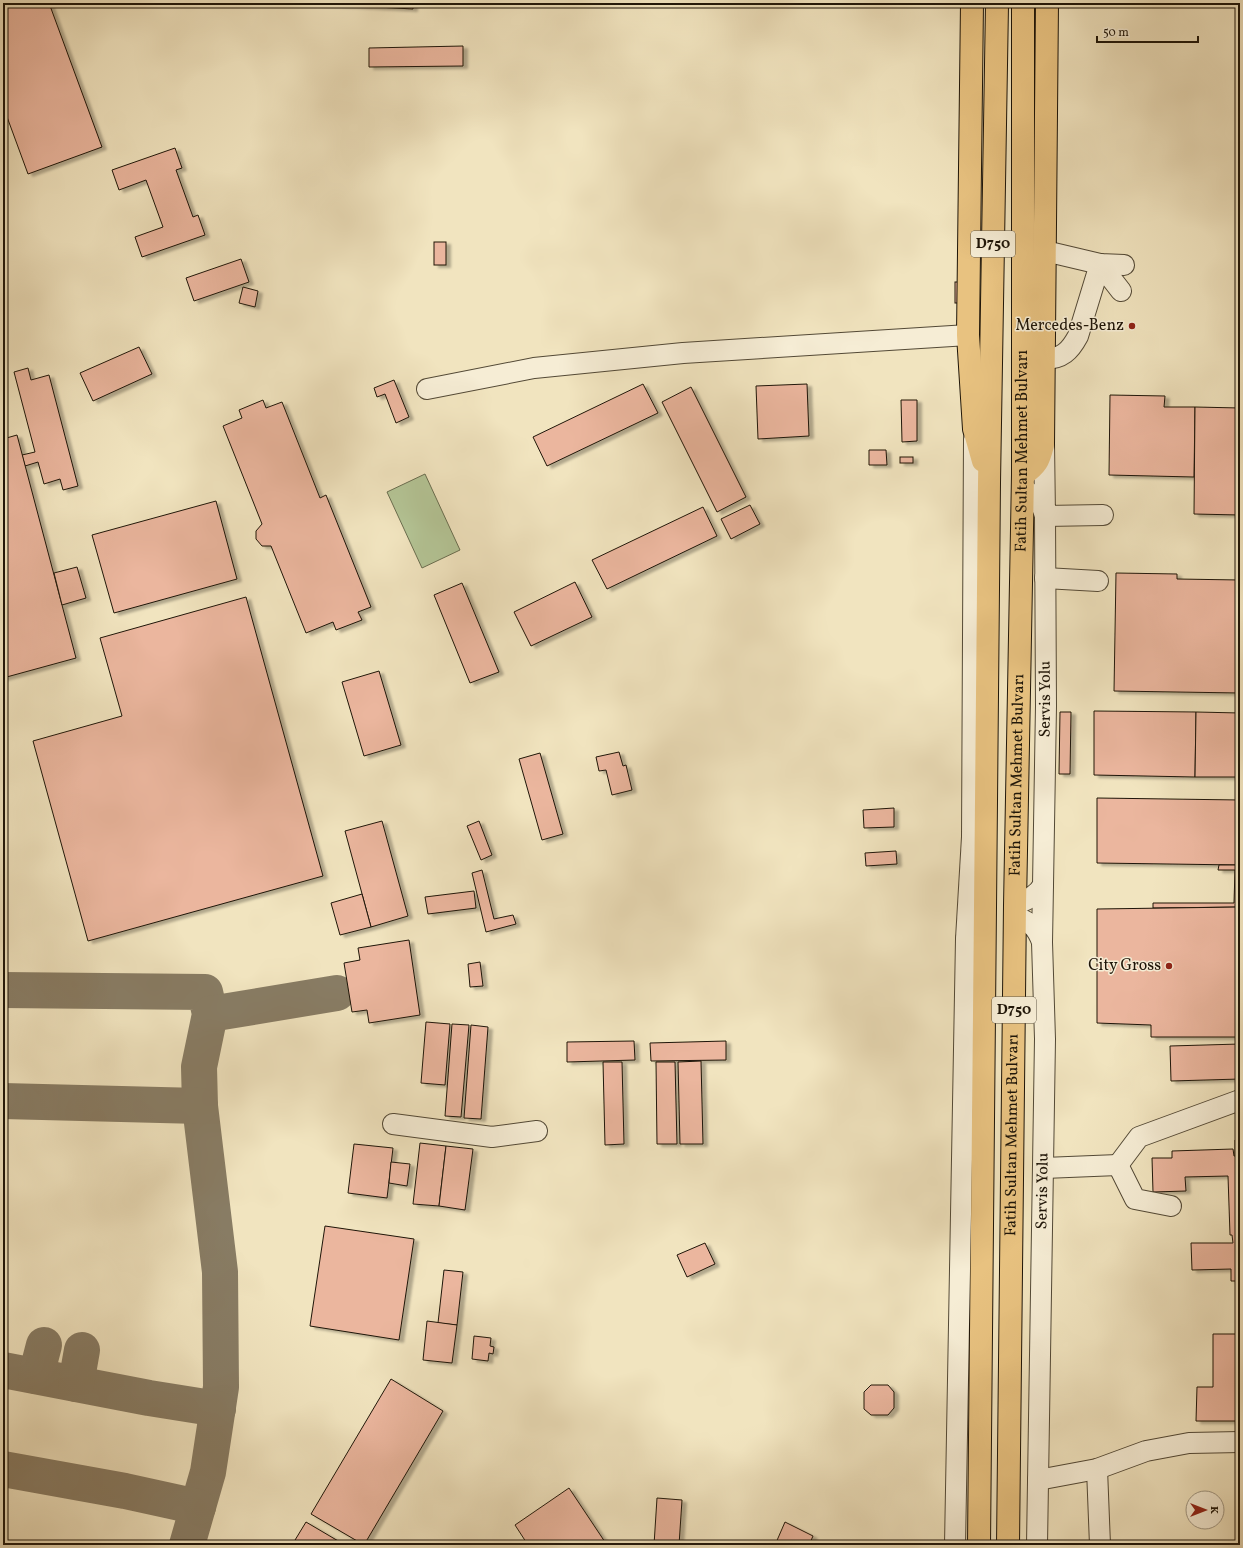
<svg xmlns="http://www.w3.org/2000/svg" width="1243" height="1548" viewBox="0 0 1243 1548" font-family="Vollkorn,serif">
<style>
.green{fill:#b4c596;stroke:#696d4f}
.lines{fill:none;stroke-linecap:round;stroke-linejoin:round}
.taxiway{stroke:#887c64;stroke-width:36}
.building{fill:#ebb69e;stroke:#1e1508;filter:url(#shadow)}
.minor-casing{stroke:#534936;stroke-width:22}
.highway-casing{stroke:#1e1508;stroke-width:24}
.minor{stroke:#f6edd5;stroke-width:20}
.highway{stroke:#e8c280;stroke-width:22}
.poi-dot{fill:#8f2418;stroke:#f6edd5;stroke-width:1.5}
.labels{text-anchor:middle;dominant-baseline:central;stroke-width:3;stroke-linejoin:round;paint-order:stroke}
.shield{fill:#f6edd5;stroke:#5f5646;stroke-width:1}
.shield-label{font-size:15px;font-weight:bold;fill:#1e1508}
.poi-label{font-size:16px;fill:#1e1508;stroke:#f6edd5;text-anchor:end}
.street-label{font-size:16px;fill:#1e1508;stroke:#f6edd5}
</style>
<defs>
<filter id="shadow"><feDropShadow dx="4.5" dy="2.5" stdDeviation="1" flood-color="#0004"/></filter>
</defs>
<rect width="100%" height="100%" fill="#f1e4bf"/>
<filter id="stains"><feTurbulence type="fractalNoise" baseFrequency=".005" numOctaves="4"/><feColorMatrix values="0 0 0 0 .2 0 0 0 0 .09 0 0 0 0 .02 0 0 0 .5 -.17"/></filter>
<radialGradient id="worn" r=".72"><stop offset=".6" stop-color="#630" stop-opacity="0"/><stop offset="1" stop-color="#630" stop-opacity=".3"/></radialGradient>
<path class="green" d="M425,474l35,76 -38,18 -35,-76z"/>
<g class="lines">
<g class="taxiway">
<path d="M3,990l202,2 5,22 -11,53 1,39 20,166 1,115 -13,85 -21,73"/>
<path d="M210,1014l127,-21"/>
<path d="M3,1101l197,5"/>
<path d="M3,1370l146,28 69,11"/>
<path d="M36,1376l8,-31"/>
<path d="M76,1384l6,-34"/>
<path d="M3,1469l122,22 73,16"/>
</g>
</g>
<g class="building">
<path d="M3,3h46l53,144 -74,27 -25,-68z"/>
<path d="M306,3h107v6z"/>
<path d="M463,46v20l-94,1v-19z"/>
<path d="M175,148l7,20 -6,2 17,47 5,-2 7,20 -63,22 -7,-20 28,-10 -17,-47 -27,10 -7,-20z"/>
<rect x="434" y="242" width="12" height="23"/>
<path d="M241,259l8,23 -55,19 -8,-23z"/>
<rect x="955" y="282" width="5" height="21"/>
<path d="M243,287l15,4 -3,16 -16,-4z"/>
<path d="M139,347l13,27 -59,27 -13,-28z"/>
<path d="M28,368l3,12 18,-5 29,111 -15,4 -3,-11 -16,5 -6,-22 -13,4 -3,-11 13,-3 -21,-80z"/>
<path d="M394,380l15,37 -13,6 -11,-29 -8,3 -3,-9z"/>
<path d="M643,384l15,29 -111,53 -14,-29z"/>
<path d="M807,384l2,52 -51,3 -2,-53z"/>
<path d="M691,387l55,110 -29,15 -55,-110z"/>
<path d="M1110,395l55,1 -1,11h31l-1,70 -85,-2z"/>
<path d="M263,400l3,8 16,-6 38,96 6,-3 45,112 -13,5 4,8 -26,10 -3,-8 -27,11 -35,-87h-9l-6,-7v-8l6,-7 -39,-98 19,-8 -3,-8z"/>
<path d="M901,400h16v41l-15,1z"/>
<path d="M1195,407l45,1v107l-46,-1z"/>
<path d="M17,435l59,223 -73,20v-239z"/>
<path d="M869,450h17l1,15h-18z"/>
<rect x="900" y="457" width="13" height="6"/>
<path d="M216,501l21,78 -123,34 -22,-78z"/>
<path d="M750,505l10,19 -29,15 -10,-20z"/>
<path d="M703,507l14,29 -110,53 -15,-29z"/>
<path d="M77,567l9,31 -24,7 -8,-32z"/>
<path d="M1116,573l61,1v5l63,1v113l-126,-2z"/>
<path d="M575,582l17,35 -61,29 -17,-34z"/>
<path d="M462,583l37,89 -29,11 -36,-88z"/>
<path d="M246,597l77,279 -235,65 -55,-200 89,-25 -22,-78z"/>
<path d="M379,671l22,74 -37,11 -22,-74z"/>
<path d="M1094,711l102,1 -1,65 -101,-2z"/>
<path d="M1060,712h11l-1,62h-11z"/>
<path d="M1196,712l44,1v64h-45z"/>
<path d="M619,752l4,14 3,-1 6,25 -20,5 -6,-25 -7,1 -3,-14z"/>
<path d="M540,753l23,81 -21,6 -23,-81z"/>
<path d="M1097,798l143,2v65l-143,-2z"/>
<path d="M894,808v19l-30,1 -1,-18z"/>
<path d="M382,821l26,95 -37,11 -26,-96z"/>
<path d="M479,821l13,34 -11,5 -14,-34z"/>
<path d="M896,851l1,13 -31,2 -1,-13z"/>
<path d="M1219,865h21v42l-87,1v-5h81l1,-33h-17z"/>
<path d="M482,870l12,49 19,-4 3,9 -30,8 -14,-59z"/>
<path d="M474,891l2,17 -48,6 -3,-17z"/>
<path d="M362,894l9,33 -31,8 -9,-32z"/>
<path d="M1240,907v130h-89v-12l-54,-2v-114z"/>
<path d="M409,940l11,75 -51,8 -2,-13 -15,2 -8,-49 16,-3 -2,-12z"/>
<path d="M480,962l3,24 -13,1 -2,-23z"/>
<path d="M426,1022l24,2 -5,61 -24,-2z"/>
<path d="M452,1024l17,1 -8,92 -16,-1z"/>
<path d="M471,1025l17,2 -7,92 -17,-1z"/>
<path d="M634,1041l1,19 -68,2v-20z"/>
<path d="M726,1041v19l-75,1 -1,-18z"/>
<path d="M1240,1044v35l-69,2 -1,-35z"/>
<path d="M701,1061l2,83h-23l-2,-82z"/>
<path d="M603,1062h19l2,82 -19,1z"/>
<path d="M656,1062h19l2,82h-20z"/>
<path d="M1235,1140h5v141h-9v-12l-39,1 -1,-27h42l-1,-8h-2l-2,-59 -43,1 1,14 -33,1 -1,-34h20v-7l61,-2 1,7h1z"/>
<path d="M420,1143l26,3 -7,60 -26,-2z"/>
<path d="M354,1144l39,4 -6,50 -39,-5z"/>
<path d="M446,1146l27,3 -8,61 -26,-4z"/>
<path d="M391,1162l19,2 -3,22 -18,-3z"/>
<path d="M325,1226l89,13 -15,101 -89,-14z"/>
<path d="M705,1243l10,21 -28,13 -10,-22z"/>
<path d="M444,1270l19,2 -6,53 -19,-2z"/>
<path d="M427,1321l30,4 -5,38 -29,-3z"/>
<path d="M1213,1334h27v87h-44l1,-34h16z"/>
<path d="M474,1336l17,2 -1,8 4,1 -1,7 -4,-1 -1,8 -16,-2z"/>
<path d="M391,1379l52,32 -79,134 -53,-31z"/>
<path d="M871,1385h17l6,7v16l-6,7h-17l-7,-6v-17z"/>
<path d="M569,1488l38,57h-79l-13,-20z"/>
<path d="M657,1498l25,2 -3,45h-25z"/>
<path d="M306,1522l39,23h-53z"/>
<path d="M785,1522l28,14 -4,9h-34z"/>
</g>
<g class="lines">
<g class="minor-casing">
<g id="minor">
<path d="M1045,251l55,13 24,1"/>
<path d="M1100,264l21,27"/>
<path d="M1044,359c18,0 26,-8 34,-23l22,-72"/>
<path d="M427,389l107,-21 149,-15 285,-18"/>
<path d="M974,439l-2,398 14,25"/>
<path d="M1044,443l1,73 58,-1"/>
<path d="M1045,578l53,3"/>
<path id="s1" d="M1015,905c11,-5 22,-9 28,-20l3,-179 -1,-190c-3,-13 -10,-21 -22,-27"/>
<path d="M1015,916c16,7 21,10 27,26l3,97 -8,506"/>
<path d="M966,939l6,-102"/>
<path d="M1042,942l1,-57"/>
<path d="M393,1124l99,13 45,-6"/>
<path d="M1118,1165l21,-28 101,-37"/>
<path d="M1118,1165l17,34 36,7"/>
<path d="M1044,1168l74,-3"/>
<path d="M1097,1469l3,76"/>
<path d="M1038,1480l59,-11 49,-18 43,-8 51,-1"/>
<path d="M955,1545l11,-606 18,-18"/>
</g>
</g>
<g class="highway-casing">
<g id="highway">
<path d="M972,3l-4,332 6,94 9,32"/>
<path d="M1023,475c14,-10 16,-14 20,-30l4,-442"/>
<path d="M979,1545l10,-1062 8,-478"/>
<path id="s2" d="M1008,1545l7,-640 8,-430v-470"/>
</g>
</g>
<use href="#minor" class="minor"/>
<use href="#highway" class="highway"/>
</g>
<g class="poi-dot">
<circle cx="1132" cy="326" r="4"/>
<circle cx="1169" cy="966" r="4"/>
</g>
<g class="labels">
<g class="shield">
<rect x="971" y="231" width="44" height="26" rx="3"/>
<rect x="992" y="997" width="44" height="26" rx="3"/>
</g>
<g class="shield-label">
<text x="993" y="244">D750</text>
<text x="1014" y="1010">D750</text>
</g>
<g class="poi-label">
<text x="1124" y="326">Mercedes-Benz</text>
<text x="1161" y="966">City Gross</text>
</g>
<g class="street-label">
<text stroke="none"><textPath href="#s2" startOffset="1094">Fatih Sultan Mehmet Bulvarı</textPath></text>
<text stroke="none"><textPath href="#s1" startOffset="221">Servis Yolu</textPath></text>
<text stroke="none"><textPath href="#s2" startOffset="770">Fatih Sultan Mehmet Bulvarı</textPath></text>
<text stroke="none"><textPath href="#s2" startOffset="410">Fatih Sultan Mehmet Bulvarı</textPath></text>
<text transform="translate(1043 1191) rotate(-89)">Servis Yolu</text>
</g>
</g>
<rect width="1243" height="1548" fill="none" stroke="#f1e4bf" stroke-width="16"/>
<rect x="4" y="4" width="1235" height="1540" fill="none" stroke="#1e1508" stroke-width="2"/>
<rect x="8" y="8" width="1227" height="1532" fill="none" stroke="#1e1508"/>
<g transform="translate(1205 1510) rotate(90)"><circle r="19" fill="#f6edd5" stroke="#a09783"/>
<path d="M0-3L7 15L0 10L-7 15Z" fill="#8f2418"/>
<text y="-6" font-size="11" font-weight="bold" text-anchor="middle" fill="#1e1508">K</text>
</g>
<path d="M1097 36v6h101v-6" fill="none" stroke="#1e1508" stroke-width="2"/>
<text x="1103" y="36" font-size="12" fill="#1e1508" stroke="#f6edd5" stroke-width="3" paint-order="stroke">50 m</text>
<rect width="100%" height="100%" filter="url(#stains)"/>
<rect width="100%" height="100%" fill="url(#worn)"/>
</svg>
